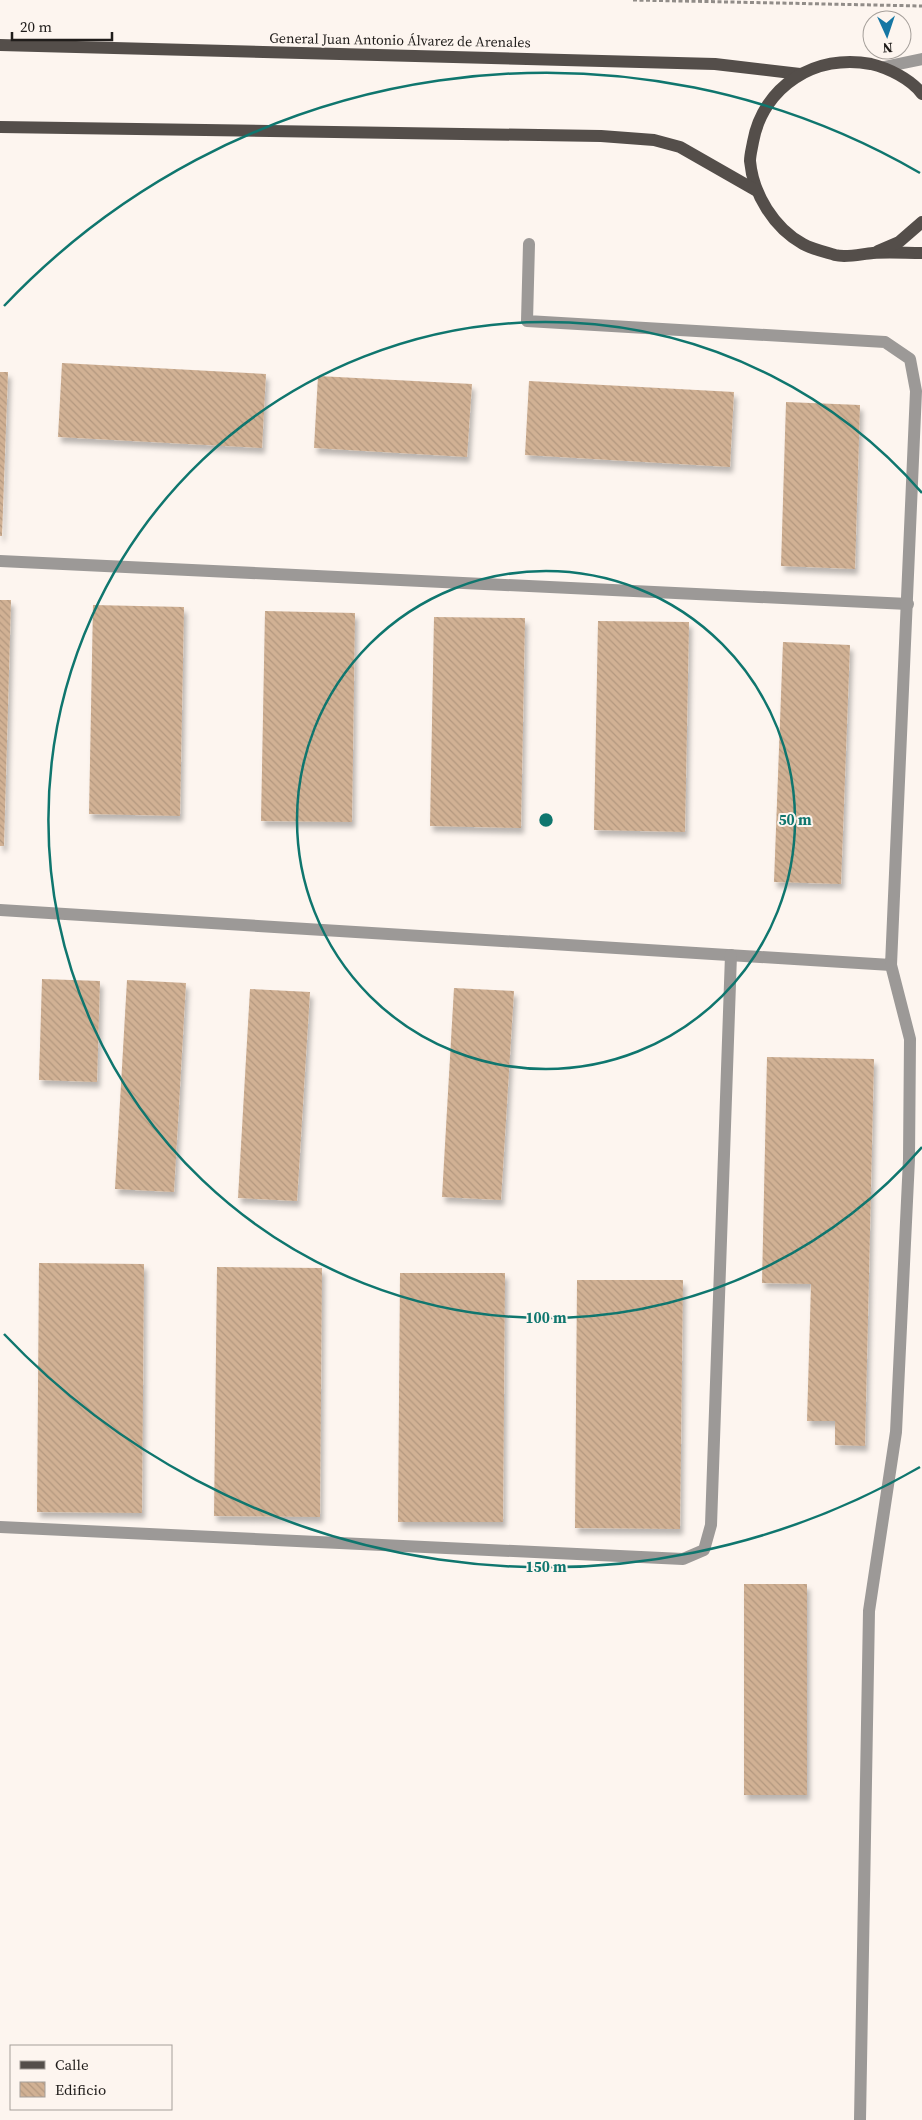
<svg xmlns="http://www.w3.org/2000/svg" width="922" height="2120" viewBox="0 0 922 2120" font-family="'Source Serif 4',serif">
<style>
.building{fill:url(#building-back-hatch);filter:url(#shadow)}
.lines{fill:none;stroke-linecap:round;stroke-linejoin:round}
.path{stroke:#918c88;stroke-width:3;stroke-dasharray:4 2.5;stroke-linecap:butt}
.lane{stroke:#9c9997;stroke-width:12}
.street{stroke:#9c9997;stroke-width:12}
.primary{stroke:#544e4a;stroke-width:12}
.ring{fill:none;stroke:#0f766e;stroke-width:2.5}
.labels{text-anchor:middle;dominant-baseline:central;stroke-width:4;stroke-linejoin:round;paint-order:stroke}
.street-label{font-size:14px;fill:#201d1b;stroke:#fdf5ef}
.centre{fill:#0f766e;stroke:#fdf5ef;stroke-width:2.5}
.ring-label{font-size:15px;text-anchor:middle;font-weight:bold;fill:#0f766e;stroke:#fdf5ef;stroke-width:4;stroke-linejoin:round;paint-order:stroke}
</style>
<defs>
<pattern id="building-back-hatch" width="6" height="6" patternUnits="userSpaceOnUse" patternTransform="scale(1.25)"><rect width="6" height="6" fill="#d1b194"/><path d="M-1 5l2 2M0 0l6 6M5-1l2 2" fill="none" stroke="#b3987f"/></pattern>
<filter id="shadow"><feDropShadow dx="3" dy="5.5" stdDeviation="2.5" flood-color="#0004"/></filter>
</defs>
<rect width="100%" height="100%" fill="#fdf5ef"/>
<g class="building">
<path d="M62,363l204,11 -4,74 -204,-11z"/>
<path d="M0,372h8l-6,164h-2z"/>
<path d="M318,376l154,8 -5,73 -153,-9z"/>
<path d="M529,381l205,11 -4,75 -205,-12z"/>
<path d="M786,402l74,3 -5,164 -74,-3z"/>
<path d="M0,600h11l-7,246h-4z"/>
<path d="M93,605l91,2 -4,209 -91,-2z"/>
<path d="M265,611l90,2 -3,209 -91,-1z"/>
<path d="M434,617l91,1 -4,210 -91,-2z"/>
<path d="M598,621l91,1 -4,210 -91,-2z"/>
<path d="M783,642l67,3 -9,239 -67,-2z"/>
<path d="M42,979l58,2 -3,101 -58,-2z"/>
<path d="M127,980l59,3 -12,209 -59,-3z"/>
<path d="M454,988l60,3 -13,209 -59,-3z"/>
<path d="M250,989l60,3 -13,209 -59,-3z"/>
<path d="M767,1057l107,2 -9,387 -30,-1v-24h-28l4,-137 -49,-1z"/>
<path d="M39,1263l105,1 -2,249 -105,-1z"/>
<path d="M217,1267l105,1 -2,249 -106,-1z"/>
<path d="M400,1273h105l-2,249h-105z"/>
<path d="M577,1280h106l-3,249 -105,-1z"/>
<rect x="744" y="1584" width="63" height="211"/>
</g>
<g class="lines">
<path class="path" d="M633,0l289,6"/>
<g class="lane">
<path d="M0,561l908,43"/>
<path d="M0,910l891,55 25,-574 -6,-32 -25,-17 -358,-21 2,-77"/>
<path d="M0,1527l683,32 21,-9 7,-25 20,-570"/>
<path d="M860,2120l9,-509 27,-179 13,-273 1,-120 -19,-74"/>
</g>
<path class="street" d="M884,67l38,-8"/>
<g class="primary">
<path d="M0,45l715,19 85,10"/>
<path d="M922,94c-11,-15 -34,-26 -51,-30 -55,-11 -108,22 -118,78 -1,6 -3,13 -3,19 3,33 24,67 53,83 9,5 22,8 32,11 11,3 26,-1 38,-2 16,-1 33,0 49,0"/>
<path d="M0,127l601,9 53,4 26,7 77,44"/>
<path d="M878,251l21,-9 23,-20"/>
</g>
</g>
<g class="ring">
<circle cx="546" cy="820" r="249"/>
<path d="M922 1147A498 498 0 1 1 922 493"/>
<path d="M920 1467A747 747 0 0 1 4 1334M4 306A747 747 0 0 1 920 173"/>
</g>
<g class="labels">
<g class="street-label">
<text transform="translate(400 40) rotate(1)">General Juan Antonio Álvarez de Arenales</text>
</g>
</g>
<circle cx="546" cy="820" r="8" class="centre"/>
<g class="ring-label">
<text x="795" y="825">50 m</text>
<text x="546" y="1323">100 m</text>
<text x="546" y="1572">150 m</text>
</g>
<rect x="10" y="2045" width="162" height="65" fill="#fdf5ef" stroke="#a59f9a"/>
<rect x="20" y="2061" width="25" height="8" fill="#544e4a" stroke="#a59f9a"/>
<text x="55" y="2070" font-size="15" fill="#201d1b">Calle</text>
<rect x="20" y="2082" width="25" height="15" fill="url(#building-back-hatch)" stroke="#a59f9a"/>
<text x="55" y="2095" font-size="15" fill="#201d1b">Edificio</text>
<g transform="translate(887 35) rotate(177)"><circle r="24" fill="#fdf5ef" stroke="#a59f9a"/>
<path d="M0-4L9 19L0 12L-9 19Z" fill="#1677a4"/>
<text y="-8" font-size="14" font-weight="bold" text-anchor="middle" fill="#201d1b">N</text>
</g>
<path d="M12 32v8h100v-8" fill="none" stroke="#201d1b" stroke-width="2.5"/>
<text x="20" y="32" font-size="15" fill="#201d1b" stroke="#fdf5ef" stroke-width="4" paint-order="stroke">20 m</text>
</svg>
